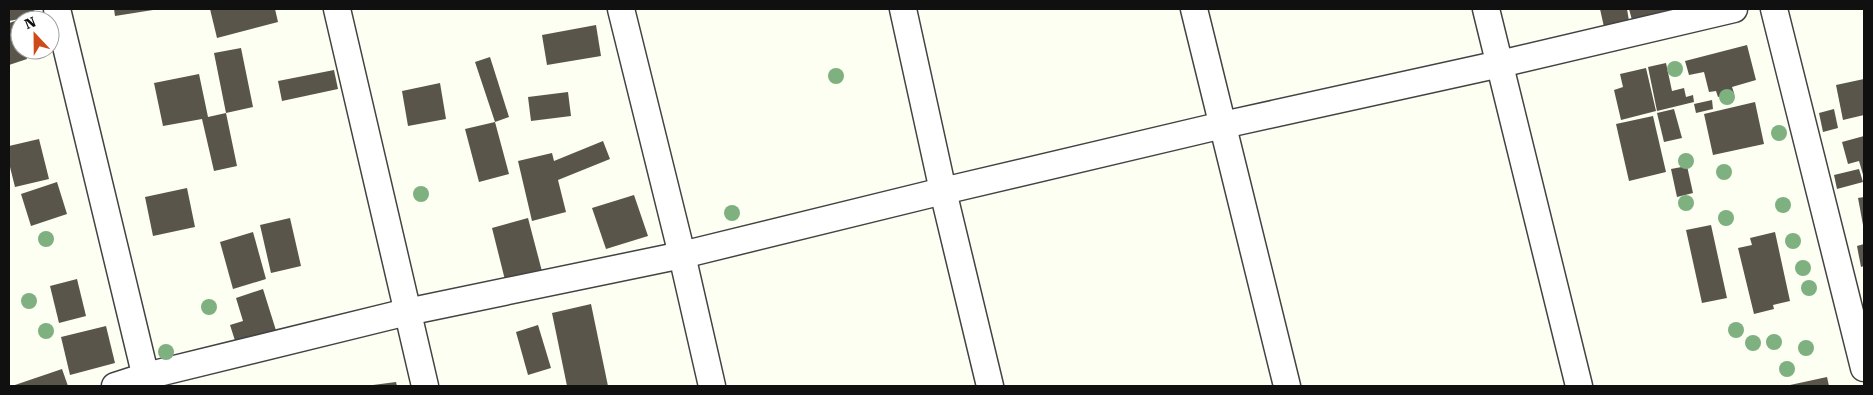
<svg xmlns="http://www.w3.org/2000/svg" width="1873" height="395" viewBox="0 0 1873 395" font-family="'Roboto Serif',serif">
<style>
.building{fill:#59554b}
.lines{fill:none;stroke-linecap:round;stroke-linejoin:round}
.minor-casing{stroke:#434343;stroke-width:29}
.minor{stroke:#fff;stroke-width:26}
.tree{fill:#7fb080}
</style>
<rect width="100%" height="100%" fill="#fdfff2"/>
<g class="building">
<path d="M9,9h25l1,7 -26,5z"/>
<path d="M114,9h39v1l-38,6z"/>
<path d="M210,9h65l3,13 -61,16z"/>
<path d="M1600,9h27l2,12 -25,6z"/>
<path d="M1629,9h41v1l-38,10z"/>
<path d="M15,21l5,15v14h5l2,9 -18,6v-42z"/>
<path d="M596,25l5,31 -54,9 -5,-30z"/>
<path d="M1747,45l9,35 -24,7 2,6 -16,4 -2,-6 -7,1 -5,-20 -15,3 -4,-14z"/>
<path d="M241,48l12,59 -27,6 -12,-60z"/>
<path d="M490,57l19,60 -14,5 -20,-60z"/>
<path d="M1666,63l6,28 12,-3 2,9 7,-2 1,7 -37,9 -9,-44z"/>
<path d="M1646,68l10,43 -35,9 -7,-30 9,-3 -3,-13z"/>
<path d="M334,70l4,19 -56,12 -4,-20z"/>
<path d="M199,74l9,43 18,-4 11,53 -23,5 -12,-52 -39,7 -9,-43z"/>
<path d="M1864,79v36l-21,5 -7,-35z"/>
<path d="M440,83l6,36 -38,7 -6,-35z"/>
<path d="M568,92l3,24 -40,5 -3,-24z"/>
<path d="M1712,100l1,9 -17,4 -2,-9z"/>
<path d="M1755,102l9,42 -51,11 -9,-41z"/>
<path d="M1674,109l8,29 -18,4 -7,-29z"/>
<path d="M1834,109l4,19 -15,4 -4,-19z"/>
<path d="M1653,116l13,56 -37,9 -13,-57z"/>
<path d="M495,122l14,52 -30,8 -14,-53z"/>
<path d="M1864,136v42l-5,-17 -11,3 -6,-22z"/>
<path d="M39,139l10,40 -34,8 -6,-24v-17z"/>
<path d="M603,141l7,18 -52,21 8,32 -34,9 -14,-60 34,-8 2,8z"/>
<path d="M1687,166l6,27 -16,4 -6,-28z"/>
<path d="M1859,169l4,13 -26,7 -3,-14z"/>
<path d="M57,182l10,32 -36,12 -10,-32z"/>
<path d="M187,188l8,39 -42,9 -8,-39z"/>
<path d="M634,195l14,41 -42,13 -14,-41z"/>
<path d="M1864,197v28h-1l-5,-27z"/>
<path d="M290,218l11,48 -30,7 -11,-48z"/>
<path d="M528,218l16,61 -37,9 -15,-60z"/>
<path d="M1711,225l16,73 -25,5 -16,-73z"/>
<path d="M253,232l13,47 -33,10 -13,-47z"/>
<path d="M1775,232l15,69 -17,4 1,4 -20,5 -16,-66 14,-3 -2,-7z"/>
<path d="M1864,244v22l-3,1 -4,-21z"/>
<path d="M77,279l9,37 -27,7 -9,-37z"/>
<path d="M263,289l16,51 -40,13 -9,-28 13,-4 -7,-23z"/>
<path d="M591,304l17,82h-41l-15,-73z"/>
<path d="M538,325l13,43 -23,7 -12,-43z"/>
<path d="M106,326l9,37 -45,12 -9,-38z"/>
<path d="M62,369l6,17h-56z"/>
<path d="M1827,377l2,9h-39v-1z"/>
<path d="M396,382l1,4h-24v-1z"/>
</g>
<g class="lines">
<g class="minor-casing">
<g id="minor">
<path d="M57,9l91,377"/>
<path d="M337,9l88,377"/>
<path d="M621,9l61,246 30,131"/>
<path d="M903,9l40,182 47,195"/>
<path d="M1194,9l93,377"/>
<path d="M1486,9l93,377"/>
<path d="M1774,9l90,359"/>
<path d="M115,386l31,-10 261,-64 275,-57 261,-64 280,-66 277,-61 234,-55"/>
</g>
</g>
<use href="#minor" class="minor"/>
</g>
<g class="tree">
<circle cx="1675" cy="69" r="8"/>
<circle cx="836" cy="76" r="8"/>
<circle cx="1727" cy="97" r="8"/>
<circle cx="1779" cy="133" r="8"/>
<circle cx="1686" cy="161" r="8"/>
<circle cx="1724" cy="172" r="8"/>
<circle cx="421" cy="194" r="8"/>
<circle cx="1686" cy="203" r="8"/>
<circle cx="1783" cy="205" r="8"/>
<circle cx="732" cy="213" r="8"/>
<circle cx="1726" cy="218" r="8"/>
<circle cx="46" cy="239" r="8"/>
<circle cx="1793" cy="241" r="8"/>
<circle cx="1803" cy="268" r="8"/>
<circle cx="1809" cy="288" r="8"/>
<circle cx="29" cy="301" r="8"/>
<circle cx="209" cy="307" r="8"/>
<circle cx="1736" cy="330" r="8"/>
<circle cx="46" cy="331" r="8"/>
<circle cx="1774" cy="342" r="8"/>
<circle cx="1753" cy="343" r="8"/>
<circle cx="1806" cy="348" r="8"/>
<circle cx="166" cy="352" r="8"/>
<circle cx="1787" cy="369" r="8"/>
</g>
<rect width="1873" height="395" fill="none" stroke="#101010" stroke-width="20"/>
<g transform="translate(35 35) rotate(338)"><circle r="24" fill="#ffffff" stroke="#9f9f9f"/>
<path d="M0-4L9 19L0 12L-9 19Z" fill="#ce4a19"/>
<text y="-8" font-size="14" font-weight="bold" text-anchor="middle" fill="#101010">N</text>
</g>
</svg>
